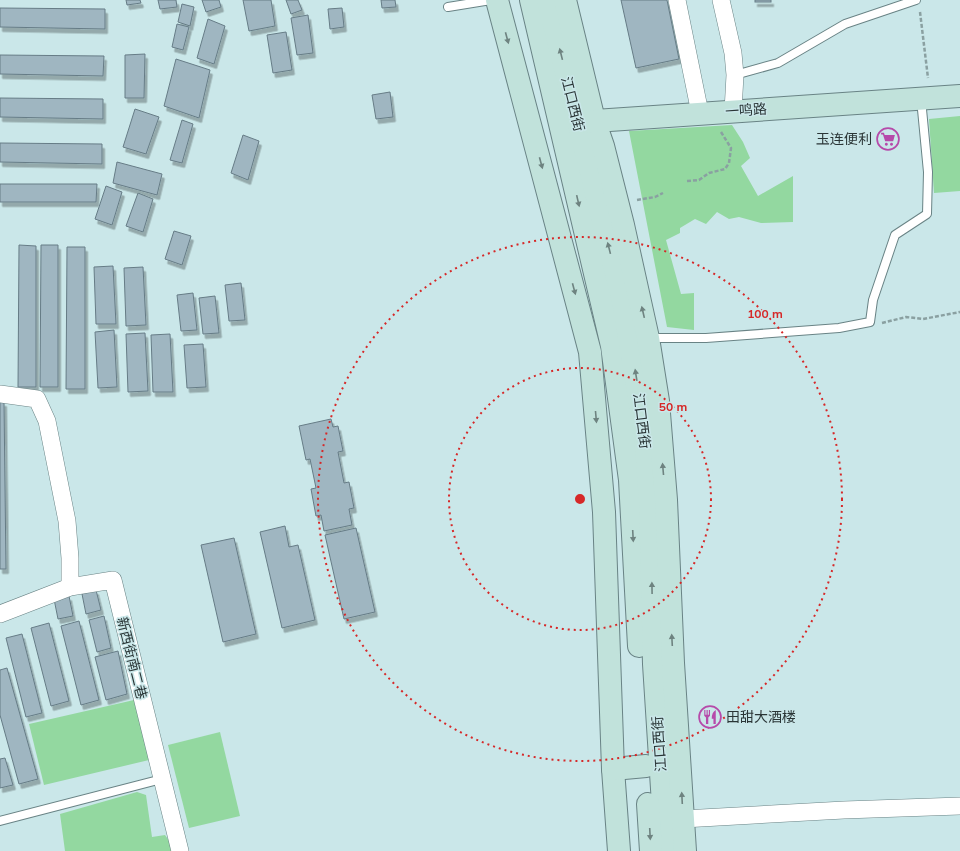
<svg xmlns="http://www.w3.org/2000/svg" width="960" height="851" viewBox="0 0 960 851" font-family="Mulish,'Noto Sans SC',sans-serif">
<style>
.green{fill:#93d8a0}
.building{fill:#9fb6c1;stroke:#667c86;filter:url(#shadow)}
.lines{fill:none;stroke-linecap:round;stroke-linejoin:round}
.lane-casing{stroke:#698385;stroke-width:10}
.street-casing{stroke:#698385;stroke-width:18}
.secondary-casing{stroke:#698385;stroke-width:24}
.path{stroke:#8aa0a1;stroke-width:2.5;stroke-dasharray:4 2;stroke-linecap:butt}
.lane{stroke:#fff;stroke-width:8}
.street{stroke:#fff;stroke-width:17}
.secondary{stroke:#c1e2db;stroke-width:22}
.oneway{fill:#6e8380}
.ring{fill:none;stroke:#d62828;stroke-width:2;stroke-dasharray:2 4}
.labels{text-anchor:middle;dominant-baseline:central;stroke-width:3;stroke-linejoin:round;paint-order:stroke}
.street-label{font-size:14px;fill:#2a3536;stroke:#cae7e9}
.poi-label{font-size:14px;fill:#2a3536;stroke:#cae7e9;text-anchor:end}
.centre{fill:#d62828;stroke:#cae7e9;stroke-width:2}
.ring-label{font-size:12px;text-anchor:middle;font-weight:bold;fill:#d62828;stroke:#cae7e9;stroke-width:3;stroke-linejoin:round;paint-order:stroke}
</style>
<defs>
<filter id="shadow"><feDropShadow dx="2.5" dy="4.5" stdDeviation="0" flood-color="#0004"/></filter>
</defs>
<rect width="100%" height="100%" fill="#cae7e9"/>
<g class="green">
<path d="M960,116v75l-26,2 -5,-74z"/>
<path d="M732,125l11,17 7,16 -9,8 17,30 35,-20v46l-32,1 -22,-6 -10,2 -12,-7 -11,12 -11,-5 -15,9v5l-14,7 15,54 13,-1v37l-27,-3 -38,-196z"/>
<path d="M134,700l15,60 -105,25 -15,-61z"/>
<path d="M220,732l20,84 -51,12 -21,-83z"/>
<path d="M137,792l9,3 6,42 13,-2 9,13v3h-109l-5,-37z"/>
</g>
<g class="building">
<path d="M126,0h14l1,3 -14,2z"/>
<path d="M158,0h18l1,7 -17,2z"/>
<path d="M202,0h17l2,7 -15,5z"/>
<path d="M243,0h28l4,26 -26,5z"/>
<path d="M286,0h12l4,10 -11,4z"/>
<path d="M381,0h14l1,7 -14,1z"/>
<path d="M621,0h46l12,59 -43,9z"/>
<rect x="755" y="0" width="16" height="2"/>
<path d="M182,4l12,3 -4,19 -12,-4z"/>
<path d="M0,8l105,1v20l-105,-2z"/>
<path d="M342,8l2,19 -14,2 -2,-20z"/>
<path d="M308,15l5,38 -16,2 -6,-37z"/>
<path d="M208,19l17,7 -11,38 -17,-6z"/>
<path d="M177,24l12,3 -6,23 -11,-3z"/>
<path d="M286,32l6,38 -19,3 -6,-38z"/>
<path d="M145,54l-1,44h-19v-43z"/>
<path d="M0,55l104,1 -1,20 -103,-2z"/>
<path d="M176,59l34,11 -11,48 -35,-12z"/>
<path d="M390,92l3,25 -17,2 -4,-24z"/>
<path d="M0,98l103,1v20l-103,-2z"/>
<path d="M135,109l24,8 -13,37 -23,-7z"/>
<path d="M182,120l11,4 -11,39 -12,-3z"/>
<path d="M243,135l16,6 -11,39 -17,-7z"/>
<path d="M0,143l102,1v20l-102,-2z"/>
<path d="M117,162l45,12 -5,21 -44,-12z"/>
<path d="M0,184h97l-1,18h-96z"/>
<path d="M106,186l16,6 -10,33 -17,-6z"/>
<path d="M138,193l15,6 -10,33 -17,-6z"/>
<path d="M174,231l17,5 -9,29 -17,-6z"/>
<path d="M19,245l17,1v141h-18z"/>
<path d="M41,245h17v142h-18z"/>
<path d="M67,247h18v142h-19z"/>
<path d="M113,266l3,58h-20l-2,-57z"/>
<path d="M143,267l3,58 -20,1 -2,-58z"/>
<path d="M241,283l4,37 -16,1 -4,-36z"/>
<path d="M193,293l4,37 -16,1 -4,-36z"/>
<path d="M215,296l4,37 -16,1 -4,-36z"/>
<path d="M114,330l3,57 -19,1 -3,-56z"/>
<path d="M145,333l3,58 -20,1 -2,-58z"/>
<path d="M170,334l3,58h-20l-2,-57z"/>
<path d="M203,344l3,43 -19,1 -3,-43z"/>
<path d="M0,402h4l2,167h-6z"/>
<path d="M331,419l2,8 5,-1 5,25 -5,1 6,31 5,-1 5,26 -5,1 3,16 -28,6 -3,-16 -5,1 -5,-27 5,-1 -6,-29 -4,1 -7,-34z"/>
<path d="M285,526l4,21 9,-2 17,75 -33,8 -22,-96z"/>
<path d="M356,528l19,84 -31,7 -19,-84z"/>
<path d="M234,538l22,96 -33,8 -22,-97z"/>
<path d="M96,590l5,20 -15,4 -4,-20z"/>
<path d="M69,596l4,20 -15,3 -4,-20z"/>
<path d="M104,616l7,32 -14,4 -8,-32z"/>
<path d="M79,621l20,79 -18,5 -20,-79z"/>
<path d="M49,623l20,78 -18,5 -20,-78z"/>
<path d="M22,634l20,79 -16,4 -20,-79z"/>
<path d="M118,651l9,43 -21,6 -11,-43z"/>
<path d="M7,668l31,111 -19,5 -19,-69v-45z"/>
<path d="M5,758l8,27 -13,3v-29z"/>
</g>
<g class="lines">
<g class="lane-casing">
<g id="lane">
<path d="M448,7l43,-7"/>
<path d="M735,75l43,-12 67,-39 71,-24"/>
<path d="M649,338h57l133,-10 31,-6 3,-22 22,-65 32,-21 1,-42 -7,-73"/>
<path d="M0,821l162,-42"/>
</g>
</g>
<g class="street-casing">
<g id="street">
<path d="M677,0l23,113"/>
<path d="M721,0l12,53 2,22 -2,36"/>
<path d="M0,394l37,5 10,22 20,100 3,37v29"/>
<path d="M0,614l70,-27 43,-7 67,271"/>
<path d="M683,819l161,-9 116,-4"/>
</g>
</g>
<g class="secondary-casing">
<g id="secondary">
<path d="M497,0l93,352 14,160 9,257 6,82"/>
<path d="M531,0l81,346 18,134 9,166"/>
<path d="M548,0l75,301 22,133 5,66 4,164 12,187"/>
<path d="M565,0l29,120 9,26 20,79 25,113 10,63 8,99 7,163 12,188"/>
<path d="M580,122l380,-26"/>
<path d="M613,769l33,-3"/>
<path d="M648,804l3,47"/>
</g>
</g>
<g class="path">
<path d="M920,12l8,66"/>
<path d="M687,181l12,-1 10,-7 16,-4 4,-6 2,-15 -10,-16"/>
<path d="M637,200l18,-3 8,-4"/>
<path d="M882,323l24,-6 17,2 37,-7"/>
</g>
<use href="#lane" class="lane"/>
<use href="#street" class="street"/>
<use href="#secondary" class="secondary"/>
</g>
<defs><path id="oneway-solid" d="M-6-.8H1V-3.2L6.5 0L1 3.2V.8H-6Z"/></defs>
<g class="oneway">
<use href="#oneway-solid" transform="translate(507 38) rotate(75)"/>
<use href="#oneway-solid" transform="translate(561 54) rotate(-104)"/>
<use href="#oneway-solid" transform="translate(541 163) rotate(75)"/>
<use href="#oneway-solid" transform="translate(578 201) rotate(77)"/>
<use href="#oneway-solid" transform="translate(609 248) rotate(-104)"/>
<use href="#oneway-solid" transform="translate(574 289) rotate(75)"/>
<use href="#oneway-solid" transform="translate(643 312) rotate(-103)"/>
<use href="#oneway-solid" transform="translate(636 375) rotate(-99)"/>
<use href="#oneway-solid" transform="translate(596 417) rotate(85)"/>
<use href="#oneway-solid" transform="translate(663 469) rotate(-95)"/>
<use href="#oneway-solid" transform="translate(633 536) rotate(87)"/>
<use href="#oneway-solid" transform="translate(652 588) rotate(-91)"/>
<use href="#oneway-solid" transform="translate(672 640) rotate(-93)"/>
<use href="#oneway-solid" transform="translate(682 798) rotate(-93)"/>
<use href="#oneway-solid" transform="translate(650 834) rotate(87)"/>
</g>
<g class="ring">
<circle cx="580" cy="499" r="131"/>
<circle cx="580" cy="499" r="262"/>
</g>
<defs>
<g id="supermarket-ring" transform="scale(1.15)"><circle r="9.5" fill="#cae7e9" stroke="#b64aaa" stroke-width="1.5"/><path d="M-6-5.5h2.5l.6 2H6L4.5 2H-2.5L-4.4-4H-6ZM-1.5 3.2a1.3 1.3 0 1 0 .1 0ZM3 3.2a1.3 1.3 0 1 0 .1 0Z" fill="#b64aaa"/></g>
<g id="restaurant-ring" transform="scale(1.15)"><circle r="9.5" fill="#cae7e9" stroke="#b64aaa" stroke-width="1.5"/><path d="M-5-6h1v4h1v-4h1v4h1v-4h1v5L-1.5 .5V6h-2V.5L-5-1ZM5-6V6H3V1.5H1.5Q1.5-4 5-6Z" fill="#b64aaa"/></g>
</defs>
<g fill-rule="evenodd">
<use href="#supermarket-ring" x="888" y="139"/>
<use href="#restaurant-ring" x="710" y="717"/>
</g>
<g class="labels">
<g class="street-label">
<text transform="translate(573 104) rotate(76)">江口西街</text>
<text transform="translate(746 110) rotate(-4)">一鸣路</text>
<text transform="translate(642 421) rotate(83)">江口西街</text>
<text transform="translate(132 658) rotate(76)">新西街南二巷</text>
<text transform="translate(659 744) rotate(-94)">江口西街</text>
</g>
<g class="poi-label">
<text x="872" y="139">玉连便利</text>
<text x="726" y="717" text-anchor="start">田甜大酒楼</text>
</g>
</g>
<circle cx="580" cy="499" r="6" class="centre"/>
<g class="ring-label">
<text x="765" y="318">100 m</text>
<text x="673" y="411">50 m</text>
</g>
</svg>
